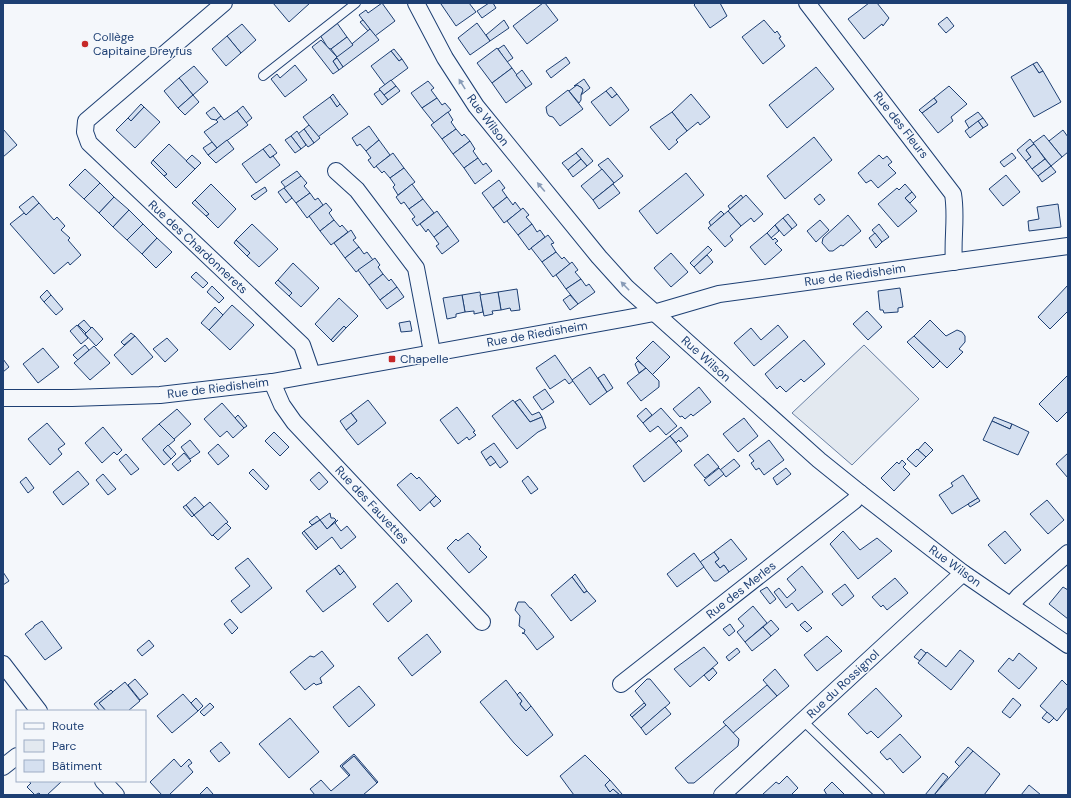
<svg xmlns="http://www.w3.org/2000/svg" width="1071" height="798" viewBox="0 0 1071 798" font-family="'DM Sans',sans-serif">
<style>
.green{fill:#e3e9f0;stroke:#687fa3}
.building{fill:#d5e0f0;stroke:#1d3f73}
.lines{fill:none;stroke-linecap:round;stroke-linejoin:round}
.lane-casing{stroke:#1d3f73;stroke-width:10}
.street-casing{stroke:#1d3f73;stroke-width:18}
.lane{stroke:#f4f7fb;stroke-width:8}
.street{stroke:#f4f7fb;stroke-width:16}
.oneway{fill:#889bb7}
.poi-dot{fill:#c62828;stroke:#f4f7fb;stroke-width:1.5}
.labels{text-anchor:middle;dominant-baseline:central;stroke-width:3;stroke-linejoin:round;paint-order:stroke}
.poi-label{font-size:12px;fill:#1d3f73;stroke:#f4f7fb;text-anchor:start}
.street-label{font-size:12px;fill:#1d3f73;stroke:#f4f7fb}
</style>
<rect width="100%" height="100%" fill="#f4f7fb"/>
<path class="green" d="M864,345l55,54 -67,66 -60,-52z"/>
<g class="building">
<path d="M273,3h37l-21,19z"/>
<path d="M382,3l13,18 -20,15 -16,-21 7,-5 2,3z"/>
<path d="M442,3h27l7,9 -20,14 -15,-22z"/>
<path d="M489,3h4l3,5 -14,10 -5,-7z"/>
<path d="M543,3h2l13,17 -31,24 -14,-18z"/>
<path d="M696,3h24l7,13 -17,12 -16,-23z"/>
<path d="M869,3h8l12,15 -6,8 -1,-2 -18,15 -16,-20z"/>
<path d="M947,17l7,9 -8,7 -8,-9z"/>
<path d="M363,20l7,9 -2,2 -8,-9z"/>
<path d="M504,20l5,8 -19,13 -4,-6z"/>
<path d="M764,20l11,13 2,-2 4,6 -2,1 6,8 -22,18 -21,-27z"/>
<path d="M337,23l10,14 -16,12 -3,-1 -8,-13z"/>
<path d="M477,23l13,18 -20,14 -12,-17z"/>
<path d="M242,24l14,16 -15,13 -14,-17z"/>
<path d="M370,29l9,11 -36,27 -7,-10z"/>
<path d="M227,36l14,17 -15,13 -14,-17z"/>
<path d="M347,37l6,8 -16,12 -6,-8z"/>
<path d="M321,40l16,17 -4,4 6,9 -6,4 -21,-27z"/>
<path d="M504,45l9,13 -6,4 -9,-13z"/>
<path d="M497,48l15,20 -20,15 -15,-20z"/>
<path d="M394,49l8,10 -3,2 -8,-10z"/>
<path d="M391,51l8,10 3,-2 6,9 -23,17 -14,-19z"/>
<path d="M566,57l4,6 -19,15 -5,-7z"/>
<path d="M337,58l6,9 -4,3 -6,-9z"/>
<path d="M1037,62l6,9 -4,2 -6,-9z"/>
<path d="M1033,64l6,9 4,-2 18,31 -27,15 -23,-40z"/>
<path d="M295,65l12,15 -22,17 -14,-18 6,-5 3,4z"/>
<path d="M194,66l14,16 -15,13 -14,-17z"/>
<path d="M816,67l18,22 -47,39 -18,-23z"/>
<path d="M512,68l14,20 -20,15 -14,-20z"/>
<path d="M522,70l10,14 -6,4 -10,-13z"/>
<path d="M179,78l14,17 -15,13 -14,-17z"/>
<path d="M584,79l6,9 -9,7 1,-2v-5l-5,-3 -3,1z"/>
<path d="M391,80l5,6 -12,9 -5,-6z"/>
<path d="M428,81l6,7 -3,2 6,8 -15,10 -11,-15z"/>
<path d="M577,85l5,3 1,2 -2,5v5l-2,3 -10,-12z"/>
<path d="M396,86l4,5 -12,9 -4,-5z"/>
<path d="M949,86l18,18 -16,13 2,4 -15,12 -16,-20 15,-11 -3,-4z"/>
<path d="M611,87l6,7 -5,4 -6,-7z"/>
<path d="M380,90l8,10 -6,5 -8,-11z"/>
<path d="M568,90l15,19 -23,17 -7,-9 -4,-1 -2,-3 -1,-6z"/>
<path d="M606,91l6,7 5,-4 12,16 -19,16 -19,-24z"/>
<path d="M333,94l7,10 -3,3 -7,-10z"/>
<path d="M691,94l19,23 -10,8 -2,-3 -11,9 -15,-19z"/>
<path d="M193,95l6,7 -14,13 -7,-7z"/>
<path d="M330,97l7,10 3,-3 8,10 -30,23 -15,-20z"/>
<path d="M437,98l5,7 3,-2 6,7 -17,13 -12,-15z"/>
<path d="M934,98l3,4 -15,11 -3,-3z"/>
<path d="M141,104l3,3 -13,14 -3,-3z"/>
<path d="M243,106l9,12 -6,5 -9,-12z"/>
<path d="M144,107l16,15 -25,26 -19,-18 12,-12 3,3z"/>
<path d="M214,107l7,9 -5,4 -5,-1 -5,-6z"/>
<path d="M237,111l11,14 -31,23 -13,-16 14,-10 -2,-2 5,-4 3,4z"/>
<path d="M448,112l5,8 -2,2 5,7 -14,10 -11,-14z"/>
<path d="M672,112l15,19 -11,9 2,2 -9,8 -19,-23z"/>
<path d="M978,112l5,6 -14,10 -4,-7z"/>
<path d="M983,118l5,7 -5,3 -5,-7z"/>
<path d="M978,121l5,7 -13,10 -5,-7z"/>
<path d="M309,125l11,13 -6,5 -10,-14z"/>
<path d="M369,126l10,14 -13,11 -6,-7 -3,2 -5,-8z"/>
<path d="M3,129l14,16 -14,12z"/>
<path d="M304,129l10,14 -6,4 -10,-13z"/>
<path d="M456,129l6,7 2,-2 6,7 -17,13 -11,-15z"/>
<path d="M1063,130l5,7v15l-6,5 -13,-16z"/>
<path d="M297,131l9,14 -5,4 -10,-13z"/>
<path d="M1044,135l18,22 -11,9 -18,-23z"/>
<path d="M291,136l10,13 -6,4 -10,-13z"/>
<path d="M814,137l18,23 -47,39 -18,-23z"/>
<path d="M1030,139l4,5 -8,6 5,7 -5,4 -9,-11z"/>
<path d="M227,140l7,9 -18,14 -8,-8z"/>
<path d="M379,140l11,15 -16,13 -6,-8 3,-2 -5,-7z"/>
<path d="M470,141l5,8 -2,2 5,7 -14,10 -11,-14z"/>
<path d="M212,142l5,6 -9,7 -5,-7z"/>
<path d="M169,144l26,25 -19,19 -12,-12 3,-2 -14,-14z"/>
<path d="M270,144l7,9 -7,5 -7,-9z"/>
<path d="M1034,144l11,15 -13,10 -6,-8 5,-4 -5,-7z"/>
<path d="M582,148l11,13 -6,5 -11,-13z"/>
<path d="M263,149l7,9 3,-2 7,9 -24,18 -14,-19z"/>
<path d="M393,153l11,15 -14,10 -6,-7 -2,2 -6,-7z"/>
<path d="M576,153l5,6 -13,11 -6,-7z"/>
<path d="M1012,153l4,5 -12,9 -4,-5z"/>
<path d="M192,155l9,8 -6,6 -9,-8z"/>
<path d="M879,155l4,4 4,-3 5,6 -4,3 8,8 -18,15 -7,-8 -5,3 -8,-10z"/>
<path d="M478,158l5,7 3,-2 6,8 -17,13 -11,-16z"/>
<path d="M608,158l15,18 -9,7 -16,-18z"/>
<path d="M581,159l6,7 -14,11 -5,-7z"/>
<path d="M1045,159l6,7 -13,10 -6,-7z"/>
<path d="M153,160l14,14 -3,2 -13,-13z"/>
<path d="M1051,166l5,6 -14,10 -4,-6z"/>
<path d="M404,168l11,14 -17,13 -5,-8 2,-2 -5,-7z"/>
<path d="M85,169l15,14 -16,16 -15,-14z"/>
<path d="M602,169l12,14 -21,17 -12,-14z"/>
<path d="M297,171l4,5 -15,12 -5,-6z"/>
<path d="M686,173l18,22 -47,39 -18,-23z"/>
<path d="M1006,175l14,17 -17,14 -14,-17z"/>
<path d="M301,176l6,7 -3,3 6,7 -14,10 -12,-15z"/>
<path d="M499,180l6,8 -3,2 5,7 -14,11 -11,-15z"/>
<path d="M100,183l14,14 -15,16 -15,-14z"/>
<path d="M211,184l25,25 -18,19 -12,-12 3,-2 -14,-14z"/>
<path d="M412,184l11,15 -14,10 -5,-7 -3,2 -5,-7z"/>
<path d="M613,184l7,9 -21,16 -6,-9z"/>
<path d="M905,184l7,8 -7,6 12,13 -19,16 -20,-23 19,-16 2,2z"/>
<path d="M265,187l2,4 -12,9 -4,-4z"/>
<path d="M284,188l8,10 -6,5 -8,-11z"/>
<path d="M912,192l4,5 -6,6 -5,-5z"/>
<path d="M310,193l5,7 3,-2 5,7 -16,13 -11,-15z"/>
<path d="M820,194l5,6 -6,5 -5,-6z"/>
<path d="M741,195l2,3 -13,11 -2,-3z"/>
<path d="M746,195l17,19 -9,8 -3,-4 -10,8 -13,-15z"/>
<path d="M33,196l6,7 -13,12 -7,-8z"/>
<path d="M114,197l15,13 -16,17 -14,-14z"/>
<path d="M507,197l6,8 2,-3 6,8 -17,13 -11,-15z"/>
<path d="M423,199l11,14 -17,13 -5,-7 3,-2 -6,-8z"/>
<path d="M195,200l14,14 -3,2 -14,-13z"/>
<path d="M39,203l15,17 3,-3 8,9 -4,4 9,8 -2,2 13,15 -11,10 -2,-3 -14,12 -44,-50 14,-11 2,2z"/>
<path d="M326,203l6,7 -3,3 5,7 -14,11 -11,-15z"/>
<path d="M1058,204l3,23 -32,4 -1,-10 11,-2 -2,-12z"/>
<path d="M523,208l6,7 -3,2 6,7 -14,11 -11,-14z"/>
<path d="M129,210l14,14 -16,16 -14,-13z"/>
<path d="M437,211l11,15 -14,11 -6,-8 -2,3 -6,-8z"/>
<path d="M721,211l3,3 -13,12 -2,-4z"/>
<path d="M728,211l13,15 -11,10 3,4 -8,7 -17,-19z"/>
<path d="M788,214l9,11 -5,4 -9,-11z"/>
<path d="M848,215l13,16 -18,15 -2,-1 -8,6h-4l-7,-8 1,-5z"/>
<path d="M783,218l9,11 -8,7 -9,-11z"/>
<path d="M334,220l6,7 2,-2 6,7 -17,13 -11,-14z"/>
<path d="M820,220l9,10 -13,12 -9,-11z"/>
<path d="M143,224l14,14 -15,16 -15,-14z"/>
<path d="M252,224l26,25 -19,18 -12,-11 3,-3 -14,-13z"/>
<path d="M532,224l5,8 3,-2 5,7 -16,13 -11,-15z"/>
<path d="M879,224l10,13 -7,5 -10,-12z"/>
<path d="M775,225l4,6 -8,7 -4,-5z"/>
<path d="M448,226l11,15 -17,13 -6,-8 3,-2 -5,-7z"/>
<path d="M351,230l5,8 -3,2 6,7 -14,11 -11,-15z"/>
<path d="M767,233l6,7 2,-2 3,3 -3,2 7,7 -17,15 -15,-18z"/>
<path d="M875,233l7,9 -6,6 -7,-10z"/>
<path d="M548,235l6,8 -3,1 5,8 -14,10 -11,-14z"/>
<path d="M157,238l15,14 -16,16 -14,-14z"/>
<path d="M236,240l14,13 -3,3 -13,-13z"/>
<path d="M708,246l4,4 -18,17 -4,-4z"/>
<path d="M359,247l5,7 3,-2 6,8 -17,12 -11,-14z"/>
<path d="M556,252l6,7 2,-2 6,7 -17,13 -11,-15z"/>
<path d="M671,253l17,19 -17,15 -17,-19z"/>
<path d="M707,255l6,7 -13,12 -6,-7z"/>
<path d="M375,258l5,7 -2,2 5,7 -14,11 -11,-15z"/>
<path d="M572,262l6,8 -3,2 6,7 -15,10 -10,-14z"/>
<path d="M293,263l26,25 -18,19 -12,-11 3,-3 -14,-13z"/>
<path d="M196,272l12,11 -5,5 -12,-11z"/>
<path d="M383,274l6,7 2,-2 6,8 -17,13 -11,-15z"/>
<path d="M581,279l5,7 3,-2 6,8 -17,12 -12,-15z"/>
<path d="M278,280l14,13 -3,3 -14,-13z"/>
<path d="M1068,285v26l-18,18 -12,-12z"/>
<path d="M212,286l12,12 -5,5 -12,-11z"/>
<path d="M397,287l7,10 -17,12 -7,-9z"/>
<path d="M900,288l3,19 -5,1v4l-14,1 -1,-3h-3l-2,-19z"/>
<path d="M517,289l3,21 -9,1 -1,-3 -9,2 -3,-18z"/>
<path d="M47,290l4,5 -7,7 -4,-5z"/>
<path d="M480,292l3,20 -9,2v-3l-9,1 -3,-17z"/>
<path d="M498,292l3,18 -9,1 1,3 -9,2 -4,-21z"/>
<path d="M51,295l12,14 -7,6 -12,-13z"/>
<path d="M462,295l3,17 -9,2v3l-9,2 -4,-21z"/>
<path d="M570,295l8,9 -8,6 -7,-10z"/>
<path d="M339,298l19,18 -12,12 -2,-2 -13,14 -16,-16z"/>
<path d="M232,305l22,20 -24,25 -21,-20z"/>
<path d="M215,307l8,8 -14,15 -8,-7z"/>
<path d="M867,311l15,16 -14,13 -15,-16z"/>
<path d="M84,320l7,8 -5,5 -8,-8z"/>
<path d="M930,320l16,16 11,-6 5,2 3,4v6l-6,7 4,3 -16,16 -33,-32z"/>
<path d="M410,321l2,10 -11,1 -2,-9z"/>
<path d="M77,325l11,13 -7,6 -11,-13z"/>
<path d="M778,325l10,12 -34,29 -20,-23 17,-15 10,12z"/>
<path d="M344,326l2,2 -13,14 -2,-2z"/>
<path d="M92,327l11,12 -7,7 -11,-12z"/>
<path d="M131,333l4,3 -11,9 -3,-3z"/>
<path d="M135,336l18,21 -21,18 -18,-20z"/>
<path d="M914,336l26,25 -7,7 -26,-26z"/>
<path d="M167,338l11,12 -13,12 -12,-13z"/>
<path d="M804,340l21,24 -21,18 -3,-3 -15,13 -6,-6 -3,3 -12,-15z"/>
<path d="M653,341l17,16 -18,18 -16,-17z"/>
<path d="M85,345l4,5 -11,10 -5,-5z"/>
<path d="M94,346l16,17 -20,17 -16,-17z"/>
<path d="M43,348l16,19 -21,16 -15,-19z"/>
<path d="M555,355l18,26 -4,3 -4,-5 -15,10 -14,-21z"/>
<path d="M3,359l6,8 -6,5z"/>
<path d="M638,361l8,7 -7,5 -4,-9z"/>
<path d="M590,367l17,25 -17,13 -18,-25z"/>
<path d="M646,368l13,13v6l-18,14 -14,-18z"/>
<path d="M604,374l9,14 -6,4 -9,-14z"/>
<path d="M1068,375v36l-11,11 -18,-18z"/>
<path d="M699,387l12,15 -18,14 -2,-2 -6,5 -3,-3 -2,1 -7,-8z"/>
<path d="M545,389l9,13 -12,8 -9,-13z"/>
<path d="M520,399l12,16 7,-3 3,5 -12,5 -15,-20z"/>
<path d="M368,400l18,23 -28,22 -12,-15 11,-9 -6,-8z"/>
<path d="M513,400l17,22 12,-5 4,11 -8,4 -21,17 -25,-33z"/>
<path d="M222,403l22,25 -11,10 -6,-7 -7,6 -16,-18z"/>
<path d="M457,407l18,24 -2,1 3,3 -7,5 -2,-3 -9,7 -18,-24z"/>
<path d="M646,408l6,7 -9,8 -6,-7z"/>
<path d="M661,408l16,18 -11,9 -8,-9 -8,6 -7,-9z"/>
<path d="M177,409l14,15 -18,16 -14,-16z"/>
<path d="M351,413l6,8 -11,9 -6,-9z"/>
<path d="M238,415l9,11 -3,2 -9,-10z"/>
<path d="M994,417l18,7 -2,5 -18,-8z"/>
<path d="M744,418l14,18 -20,16 -15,-18z"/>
<path d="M992,421l18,8 2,-5 17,8 -11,23 -35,-15z"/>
<path d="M47,423l18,21 -7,5 4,5 -12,11 -22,-26z"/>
<path d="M159,424l16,16 -12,10 8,9 -7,6 -22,-26z"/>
<path d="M103,427l19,23 -5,5 -3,-3 -12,11 -17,-20z"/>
<path d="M681,427l7,9 -8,6 -1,-2 -3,3 -6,-7z"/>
<path d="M274,432l15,15 -9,9 -15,-15z"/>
<path d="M670,436l12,15 -38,31 -11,-16z"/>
<path d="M190,440l10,12 -10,7 -9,-12z"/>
<path d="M769,440l15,20 -20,15 -5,-7 -3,2 -5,-7 3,-2 -5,-6z"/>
<path d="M925,442l8,8 -7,7 -8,-7z"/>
<path d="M494,443l14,19 -8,6 -9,-12 -5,4 -5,-8z"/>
<path d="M218,444l11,12 -11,9 -10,-12z"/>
<path d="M168,445l8,9 -5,5 -8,-9z"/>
<path d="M917,449l9,8 -10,10 -9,-8z"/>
<path d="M184,453l7,8 -13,10 -6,-7z"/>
<path d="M1068,453v25l-12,-14z"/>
<path d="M126,454l13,15 -8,6 -12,-15z"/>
<path d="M708,454l11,13 -14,11 -11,-13z"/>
<path d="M491,456l5,6 -6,4 -4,-6z"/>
<path d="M734,459l6,7 -14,11 -6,-7z"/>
<path d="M902,460l4,4 -3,3 7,7 -16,17 -13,-13 16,-16 2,2z"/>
<path d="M719,468l5,6 -15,12 -5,-6z"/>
<path d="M786,468l5,6 -14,11 -4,-7z"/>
<path d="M253,469l16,17 -3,4 -17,-17z"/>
<path d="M78,471l11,13 -26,21 -10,-13z"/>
<path d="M319,472l9,10 -9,8 -9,-10z"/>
<path d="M411,473l6,6 2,-2 17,19 -16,15 -23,-26z"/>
<path d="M103,474l13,15 -8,6 -12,-15z"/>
<path d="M963,475l15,23 -26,16 -13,-19 14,-9 -2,-3z"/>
<path d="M528,476l10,13 -7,5 -9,-13z"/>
<path d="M26,477l8,11 -6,5 -8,-11z"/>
<path d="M436,496l5,5 -7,6 -4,-5z"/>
<path d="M195,497l9,10 -10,8 -8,-10z"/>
<path d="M978,498l2,3 -10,6 -2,-3z"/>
<path d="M1047,500l17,20 -16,14 -18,-20z"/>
<path d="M210,502l18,20 -16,14 -18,-21z"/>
<path d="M186,505l8,10 -2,2 -9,-10z"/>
<path d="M330,513l1,5h3l2,2 -9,9 -7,-9z"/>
<path d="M317,516l3,4 -8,5 -3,-3z"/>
<path d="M320,520l7,9 11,-9 -3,3 6,8 6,-5 9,11 -15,12 -9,-12 -14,11 -14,-17z"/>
<path d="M226,523l5,5 -13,12 -5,-5z"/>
<path d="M304,531l14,17 -2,2 -14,-17z"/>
<path d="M843,531l17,19 17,-12 15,13 -34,28 -28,-35z"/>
<path d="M1005,531l16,19 -16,14 -17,-19z"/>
<path d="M468,533l13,14 -2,2 8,8 -18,16 -22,-25 9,-9 2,2z"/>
<path d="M731,539l16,20 -18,13 -5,-7 -4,3 -5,-6 4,-3 -5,-7z"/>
<path d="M714,552l5,7 -4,3 5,6 4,-3 5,7 -12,9h-3l-14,-19z"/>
<path d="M694,553l10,14 -27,20 -10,-13z"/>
<path d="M248,558l24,30 -31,25 -10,-12 19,-15 -15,-18z"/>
<path d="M339,565l5,6 -4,4 -5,-7z"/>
<path d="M802,566l21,26 -25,19 -6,-8 -6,5 -12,-16 5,-4 8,10 9,-8 -9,-11z"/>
<path d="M335,568l5,7 4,-4 12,16 -33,25 -17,-21z"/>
<path d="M3,572l6,9 -6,4z"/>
<path d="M575,574l12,17 -3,2 -12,-16z"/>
<path d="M572,577l12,16 3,-2 9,10 -25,20 -20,-26z"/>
<path d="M895,578l13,15 -21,17 -4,-5 -2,2 -9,-10z"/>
<path d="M397,583l15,18 -24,21 -15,-18z"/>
<path d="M845,584l9,12 -12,10 -10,-12z"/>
<path d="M767,587l9,12 -6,5 -10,-13z"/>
<path d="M1063,587l5,3v29l-19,-15z"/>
<path d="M518,602h7l5,6h1l23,29 -17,13 -12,-16 -3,-1h2l1,-3 -6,-4 1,-10 -5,-6z"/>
<path d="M753,606l14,17 -22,19 -8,-10 7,-6 -6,-7z"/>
<path d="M230,619l8,9 -6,6 -8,-10z"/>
<path d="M771,620l8,9 -8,7 -8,-9z"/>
<path d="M42,621l20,27 -17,12 -20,-26 9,-7v-1z"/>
<path d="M805,621l7,7 -5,4 -7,-7z"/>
<path d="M730,624l5,7 -6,5 -6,-7z"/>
<path d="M763,627l8,9 -19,15 -7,-9z"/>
<path d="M427,634l14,18 -29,24 -14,-18z"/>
<path d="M827,636l15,15 -25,20 -13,-16z"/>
<path d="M149,640l5,6 -12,10 -5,-6z"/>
<path d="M704,647l14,16 -28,24 -16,-18z"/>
<path d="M737,648l3,4 -11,9 -3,-4z"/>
<path d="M921,649l5,4 -6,8 -6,-4z"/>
<path d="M960,650l14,11 -23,29 -33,-27 9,-11 19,15z"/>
<path d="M322,651l12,15 -14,12 2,5 -6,2 -2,-2 -9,7 -15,-18 20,-16 4,1z"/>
<path d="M1019,653l18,15 -18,21 -21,-18 11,-13 4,3z"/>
<path d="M713,668l4,5 -8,8 -5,-6z"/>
<path d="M775,669l14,17 -12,10 -14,-16z"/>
<path d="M135,679l13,15 -8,6 -12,-15z"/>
<path d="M647,679h3l20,24 -29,25 -9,-11 14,-12 -11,-14z"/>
<path d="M506,680l16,21 -2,3 6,7 5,-5 22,29 -26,21 -13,-13 -34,-41z"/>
<path d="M1062,680l6,6v21l-11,14 -17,-15z"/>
<path d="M125,682l15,19 -12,10h-22l-7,-8z"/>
<path d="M767,685l10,11 -44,37 -10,-11z"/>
<path d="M359,686l16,19 -26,22 -16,-20z"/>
<path d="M876,688l26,28 -24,22 -7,-7 -4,3 -19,-20z"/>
<path d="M111,690l2,2 -14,11 7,8h-6l-6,-7z"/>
<path d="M520,692l11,14 -5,5 -6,-7 2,-3 -5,-6z"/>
<path d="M183,694l15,17 -26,22 -15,-17z"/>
<path d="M196,698l7,8 -5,5 -7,-8z"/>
<path d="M1013,698l8,7 -11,13 -8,-6z"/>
<path d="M210,703l4,4 -10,9 -4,-4z"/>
<path d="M644,703l2,2 -14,12 -2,-2z"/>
<path d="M665,707l6,7 -25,21 -5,-7z"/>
<path d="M1047,712l7,6 -5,5 -7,-5z"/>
<path d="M290,718l29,34 -30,26 -30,-34z"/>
<path d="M726,725l13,14 -1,7 -44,37h-6l-13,-15z"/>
<path d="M900,734l21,23 -18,16 -13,-15 -3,2 -7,-8z"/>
<path d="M221,742l9,11 -11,9 -9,-11z"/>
<path d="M968,747l5,4 -13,16 -5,-5z"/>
<path d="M973,751l27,23 -16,21h-50z"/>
<path d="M354,754l24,28 -1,1 -23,-27 -12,10 8,9 -1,1 -9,-10z"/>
<path d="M585,755l25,25 -5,5 5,7 3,-3 7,6h-46l-3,-4 -11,-15z"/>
<path d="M354,756l23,27 -14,12h-48l-5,-6 11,-9 10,11 19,-16 -8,-9z"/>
<path d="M174,759l7,8 8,-8 3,4 -4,3 5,6 -24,23h-7l-12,-13z"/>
<path d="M943,773l5,4 -14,18h-9z"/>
<path d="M787,776l11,12 -7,7h-29l14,-13 3,2z"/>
<path d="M610,780l12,14 -2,1 -7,-6 -3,3 -5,-7z"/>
<path d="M28,781h34l-15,14h-6l-2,-2 -4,2 -8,-8 4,-4z"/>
<path d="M832,782l13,13h-18l-3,-5z"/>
<path d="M1029,785l12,10h-20z"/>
<path d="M207,787l6,7 -2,1h-12z"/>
</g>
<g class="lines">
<g class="lane-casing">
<g id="lane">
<path d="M263,76l93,-73"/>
<path d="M803,721l77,74"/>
</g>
</g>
<g class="street-casing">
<g id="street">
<path d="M224,3l-138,118 -1,11 4,11 213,202 10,29"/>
<path d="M416,3l29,55 31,48 123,151 28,31 192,172 41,33 103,80 105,72"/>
<path d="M807,3l146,191c4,23 -1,45 1,68"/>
<path d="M336,171l21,19 59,78 16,84"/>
<path d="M272,382l10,23 12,17 188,200"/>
<path d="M3,398h69l88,-3 112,-13 356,-64 26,-5 65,-19 349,-48"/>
<path d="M1011,605l8,-9 49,-43"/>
<path d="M3,664l36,47"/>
<path d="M621,684l233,-183 6,-8"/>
<path d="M3,767l14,-11"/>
<path d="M103,781l13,14"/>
<path d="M722,795l241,-222"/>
</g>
</g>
<use href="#lane" class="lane"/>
<use href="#street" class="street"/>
</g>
<defs><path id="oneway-solid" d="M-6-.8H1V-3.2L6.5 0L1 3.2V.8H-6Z"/></defs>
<g class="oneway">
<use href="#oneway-solid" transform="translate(462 84) rotate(-122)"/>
<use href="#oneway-solid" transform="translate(541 187) rotate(-130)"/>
<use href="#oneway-solid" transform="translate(625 286) rotate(-134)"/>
</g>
<g class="poi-dot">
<circle cx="85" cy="44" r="4"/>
<rect x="388" y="355" width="8" height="8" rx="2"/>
</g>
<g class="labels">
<g class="poi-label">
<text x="93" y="37">Collège<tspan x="93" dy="14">Capitaine Dreyfus</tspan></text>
<text x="400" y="359">Chapelle</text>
</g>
<g class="street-label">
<text transform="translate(488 120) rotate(53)">Rue Wilson</text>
<text transform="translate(901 125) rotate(52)">Rue des Fleurs</text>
<text transform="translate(198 247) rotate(43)">Rue des Chardonnerets</text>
<text transform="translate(855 275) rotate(-8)">Rue de Riedisheim</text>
<text transform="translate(537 334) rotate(-10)">Rue de Riedisheim</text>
<text transform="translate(706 359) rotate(42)">Rue Wilson</text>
<text transform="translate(218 388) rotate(-7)">Rue de Riedisheim</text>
<text transform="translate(372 505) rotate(47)">Rue des Fauvettes</text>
<text transform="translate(955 566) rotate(36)">Rue Wilson</text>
<text transform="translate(741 590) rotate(-38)">Rue des Merles</text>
<text transform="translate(843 684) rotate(-43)">Rue du Rossignol</text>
</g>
</g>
<rect width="1071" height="798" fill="none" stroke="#1d3f73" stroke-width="8"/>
<rect x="16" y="710" width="130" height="72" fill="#f4f7fb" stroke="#9eadc5"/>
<rect x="24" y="723" width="20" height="6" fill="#f4f7fb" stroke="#9eadc5"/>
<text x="52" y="730" font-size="12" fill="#1d3f73">Route</text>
<rect x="24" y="740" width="20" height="12" fill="#e3e9f0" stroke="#9eadc5"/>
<text x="52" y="750" font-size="12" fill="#1d3f73">Parc</text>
<rect x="24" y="760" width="20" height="12" fill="#d5e0f0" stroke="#9eadc5"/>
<text x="52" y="770" font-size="12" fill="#1d3f73">Bâtiment</text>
</svg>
